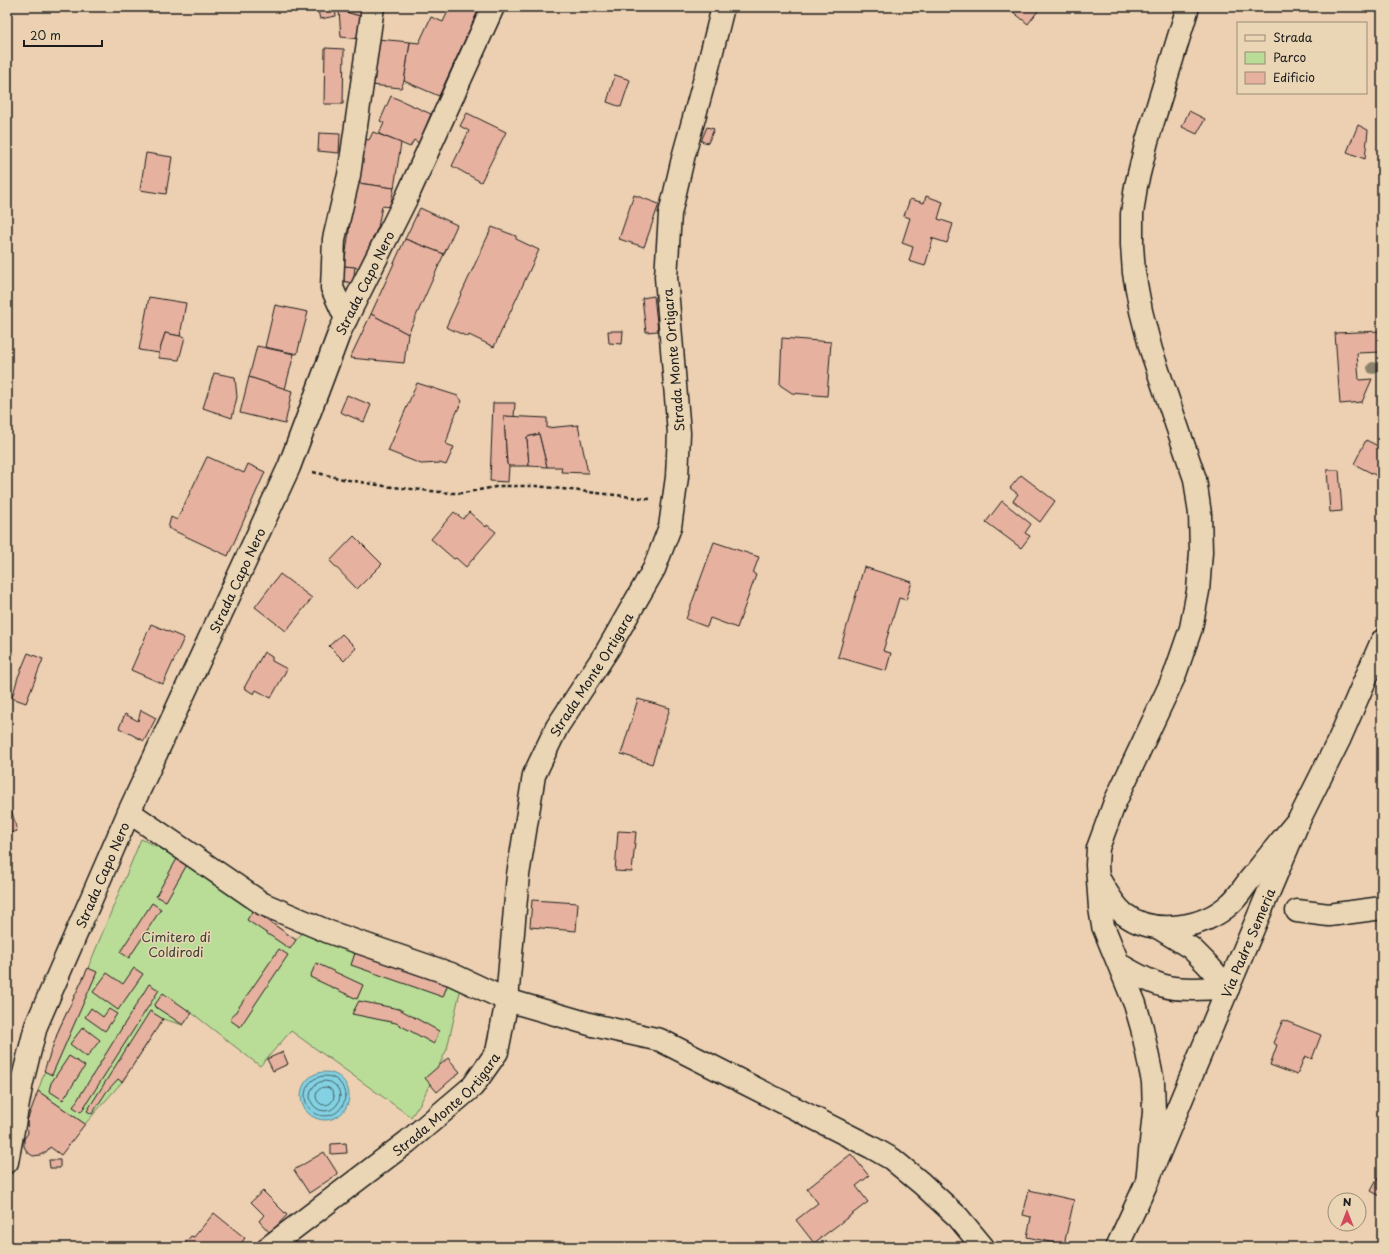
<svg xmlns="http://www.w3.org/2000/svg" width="1389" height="1254" viewBox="0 0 1389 1254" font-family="'Playpen Sans',sans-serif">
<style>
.green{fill:#b9dd97;stroke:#6a7c5a}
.water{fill:#83d1e2;stroke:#5a8993}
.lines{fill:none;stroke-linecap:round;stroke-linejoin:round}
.shore{stroke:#45646b;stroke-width:1}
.building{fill:#e6b29f;stroke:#1c1c1c}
.minor-casing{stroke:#1c1c1c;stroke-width:25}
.major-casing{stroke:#1c1c1c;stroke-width:25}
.highway-casing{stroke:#1c1c1c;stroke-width:25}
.path{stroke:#1c1c1c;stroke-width:2.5;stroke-dasharray:4 3;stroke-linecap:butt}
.minor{stroke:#ead5b4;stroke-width:22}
.major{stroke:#ead5b4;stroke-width:22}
.highway{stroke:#ead5b4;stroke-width:22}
.tree{fill:#8b826d}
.labels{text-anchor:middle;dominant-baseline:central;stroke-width:3;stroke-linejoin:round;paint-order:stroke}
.street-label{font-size:13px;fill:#1c1c1c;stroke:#ead5b4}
.park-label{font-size:13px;fill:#3b4335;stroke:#ead5b4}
</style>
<rect width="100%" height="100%" fill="#ecd0b1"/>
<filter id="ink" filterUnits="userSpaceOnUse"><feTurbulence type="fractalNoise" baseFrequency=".025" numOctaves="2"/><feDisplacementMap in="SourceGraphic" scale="8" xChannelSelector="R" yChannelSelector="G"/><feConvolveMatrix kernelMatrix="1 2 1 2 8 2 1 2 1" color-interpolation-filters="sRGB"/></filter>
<g filter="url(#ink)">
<path class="green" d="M141,839l37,18 118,83 8,-9 157,56 -14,62 -26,53 -10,15 -120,-86 -31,35 -68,-53 -9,12 -20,-6 -41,63 -37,42 -47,-33 21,-62 29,-61z"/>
<circle class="water" cx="325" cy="1096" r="24"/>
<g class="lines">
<g class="shore">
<circle cx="325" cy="1096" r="20"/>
<circle cx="325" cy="1096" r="15"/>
<circle cx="325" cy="1096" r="9"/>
</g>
</g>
<g class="building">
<path d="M317,7h18l1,9 -16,3z"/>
<path d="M338,7h27l-2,10 -24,-7z"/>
<path d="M450,7h30l-41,89 -35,-15 6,-39 9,1 12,-26 12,5z"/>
<path d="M1007,7h40l-3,3 -3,-3 -13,17z"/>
<path d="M1230,7h38v4z"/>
<path d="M339,10l24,7 -2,22 -20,-2z"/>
<path d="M377,39l33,3 -6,39 -3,7 -30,-3z"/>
<path d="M325,48l19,1 -1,55h-19z"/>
<path d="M615,75l15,5 -9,27 -14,-5z"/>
<path d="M391,96l40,18 -12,29 -5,-3 -4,7 -31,-13 5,-11 -4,-2z"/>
<path d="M1189,111l16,8 -8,15 -15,-7z"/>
<path d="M467,113l39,19 -25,50 -29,-16 17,-35 -9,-5z"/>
<path d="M1358,125l10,5 -3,29 -18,-7z"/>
<path d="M707,127l7,2 -6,14 -7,-2z"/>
<path d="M373,132l28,11 -7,45 -36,-5 7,-44 4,1z"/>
<path d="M319,133l21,1 -1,19 -21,-2z"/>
<path d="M146,153l26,4 -6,37 -26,-4z"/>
<path d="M356,182l2,1 36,5 -4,19 -8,-1 -4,21 -19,41 -15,-2z"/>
<path d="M634,195l25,9 -15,43 -25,-8z"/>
<path d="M926,196l17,6 -5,17 15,5 -6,19 -16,-5 2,1 -8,27 -16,-5 4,-14 -11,-4 8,-25 -6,-2 6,-17 14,4z"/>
<path d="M420,208l37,17 -13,29 -39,-15z"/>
<path d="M492,227l24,9v3l23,11 -45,97 -25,-12 -1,2 -22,-10z"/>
<path d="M405,239l39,15 -36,80 -37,-20z"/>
<path d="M344,266l11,1 -2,16 -12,-2z"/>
<path d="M654,296l4,35 -12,1 -4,-34z"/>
<path d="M149,297l37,6 -6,33 -15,-3 -6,20 -20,-3z"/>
<path d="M275,305l33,7 -11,42 -32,-7z"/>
<path d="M371,314l37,20 -4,29 -54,-5z"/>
<path d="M608,331h15l-1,13 -13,-1z"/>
<path d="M1382,331v21l-25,1 2,27 13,-1 -10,23 -22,2 -5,-71z"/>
<path d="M165,333l20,4 -6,23 -20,-2v-5z"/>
<path d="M782,338l49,4 -4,54 -35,-3 -12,-8z"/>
<path d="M257,346l37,8 -9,35 -36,-12z"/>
<path d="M214,373l21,4 2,20 -5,21 -29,-10z"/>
<path d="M249,377l43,14 -7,33 -45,-11z"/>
<path d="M417,383l41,13 4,5 -9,19 -7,24 8,3 -8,18 -6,-2 -19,1 -33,-13z"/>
<path d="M347,395l24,10 -7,17 -24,-10z"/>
<path d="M493,403h22l-1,14 -10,-1 3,48 2,2 -1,16 -18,-1z"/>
<path d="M1382,406v15l-6,-2z"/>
<path d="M504,416l43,2v10l31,-3 10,48 -27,-1 1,-5h-15l-8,-33 -12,3 2,29h-20l-2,-2z"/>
<path d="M539,434l8,33 -18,-1 -2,-29z"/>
<path d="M1366,440l16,8v23l-3,6 -25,-13z"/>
<path d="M208,457l36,16 4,-9 17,8 -37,84 -60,-28 3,-11 6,3 30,-63z"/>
<path d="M1327,470h12l3,41 -12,1z"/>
<path d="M1021,475l34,26 -15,21 -27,-21 5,-7 -8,-6z"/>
<path d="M1002,501l29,23 -6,9 5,3 -9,12 -35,-26z"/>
<path d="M454,512l9,7 6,-7 17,15 1,-2 9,7 -30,35 -10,-9 -2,1 -23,-20z"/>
<path d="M354,536l28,28 -25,25 -27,-28z"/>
<path d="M714,542l45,15 -6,16 3,2 -19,53 -27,-10 -3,9 -21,-8z"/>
<path d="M864,567l48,15 -6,18 -7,-2 -16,53 8,2 -5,18 -48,-14z"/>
<path d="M280,574l32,24 -26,33 -31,-24z"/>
<path d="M151,624l33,14 -21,46 -32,-14z"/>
<path d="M342,634l14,14 -12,13 -15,-15z"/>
<path d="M264,652l8,5v4l15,8 -16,29 -15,-8 -2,4 -10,-6z"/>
<path d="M28,653l15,6 -17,44 -14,-5 6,-21z"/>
<path d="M638,699l32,9 -18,56 -31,-10z"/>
<path d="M141,710l15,8 -12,23 -25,-13 6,-14 13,7z"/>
<path d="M12,812l5,19 -10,3v-21z"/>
<path d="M618,831l18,1 -4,40 -17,-1z"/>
<path d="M178,857l10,6 -22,38 -10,-5z"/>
<path d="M532,900l46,3 -2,28 -46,-4z"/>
<path d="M152,903l9,6 -32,49 -9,-6z"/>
<path d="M253,910l43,30 -6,9 -43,-29z"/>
<path d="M279,949l9,6 -48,72 -10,-7z"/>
<path d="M356,950l92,33 -5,14 -92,-32z"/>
<path d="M316,963l47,22 -6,14 -47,-22z"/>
<path d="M88,968l9,4 -45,103 -8,-4 15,-42z"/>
<path d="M134,968l9,6 -25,36 -25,-18 14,-19 16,11z"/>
<path d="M149,984l10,6 -78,122 -8,-5z"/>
<path d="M163,993l29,20 -9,12 -29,-19z"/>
<path d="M359,1001l40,8 40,22 -5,13 -38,-21 -44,-9z"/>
<path d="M91,1008l12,9 6,-8 8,5 -12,17 -20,-14z"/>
<path d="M150,1011l13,8 -41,63 -4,-3 -11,12 -15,23 -5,-3z"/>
<path d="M1283,1020l38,15 -9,24 -7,-3 -8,19 -27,-10 7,-20 -4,-2z"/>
<path d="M83,1027l17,13 -13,17 -17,-13z"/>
<path d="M283,1052l5,12 -15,7 -6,-12z"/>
<path d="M69,1056l16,10 -22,34 -14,-9 2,-8z"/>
<path d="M448,1058l12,14 -23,20 -12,-14z"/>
<path d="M38,1091l47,33 -24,31 -11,-8 -4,5 -6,3 -7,1 -6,-4 -3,-6v-7l4,-6 -1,-12z"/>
<path d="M346,1143l1,10 -16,1v-10z"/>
<path d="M324,1152l14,22 -29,19 -15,-23z"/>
<path d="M851,1154l18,22 -13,10 12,16 -54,41 -18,-23 22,-17 -11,-14z"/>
<path d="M49,1160h11v8h-10z"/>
<path d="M1378,1178l4,2v17l-11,-6z"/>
<path d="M1029,1190l45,10 -10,45 -37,-8 4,-20 -8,-2z"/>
<path d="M263,1191l24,24 -17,18 -11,-12 5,-6 -13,-13z"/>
<path d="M214,1213l31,25 -7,9h-56l9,-11 3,1z"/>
</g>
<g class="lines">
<g class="minor-casing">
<g id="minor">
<path d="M346,319l-14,-31 2,-49 15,-64 24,-168"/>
<path d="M129,812l134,92 66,28 122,42 56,26 86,25 67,15 211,107 21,12 29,24 37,34 25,30"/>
<path d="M1297,911l32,4 53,-7"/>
<path id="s1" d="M7,1162l15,-80 14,-56 93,-214 160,-345 51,-136 66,-132 87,-192"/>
</g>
</g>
<g class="major-casing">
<g id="major">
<path id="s2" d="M269,1247l138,-105 66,-56 24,-34 10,-52 11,-125 16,-100 23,-48 50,-76 47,-82 16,-42 7,-50 2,-44 -13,-156 4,-63 14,-60 23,-83 16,-64"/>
<path id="s3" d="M1117,1247l30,-65 81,-194 72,-170 39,-78 43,-99"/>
</g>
</g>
<g class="highway-casing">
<g id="highway">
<path d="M1099,879c7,12 14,26 25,35 30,23 81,14 107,-11 8,-7 14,-18 21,-26 16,-20 32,-40 48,-59"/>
<path d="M1159,928l32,20 16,16 21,24"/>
<path d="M1120,965c15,9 31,18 48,22 19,4 40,1 60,1"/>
<path d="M1147,1182l7,-70 -1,-30 -11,-54 -7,-24 -32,-78 -3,-18 -3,-43 1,-17 17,-46 59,-125 17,-49 7,-37 3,-39 -1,-38 -5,-35 -44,-129 -10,-39 -7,-38 -2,-28v-31l4,-28 11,-45 41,-134"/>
</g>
</g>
<path class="path" d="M313,472l30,7 41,7 66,7h13l38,-7h35l114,13"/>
<use href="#minor" class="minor"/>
<use href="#major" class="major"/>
<use href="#highway" class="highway"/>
</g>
<circle class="tree" cx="1373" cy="368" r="6"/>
</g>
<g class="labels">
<g class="street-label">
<text stroke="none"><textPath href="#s1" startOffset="952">Strada Capo Nero</textPath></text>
<text transform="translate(673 360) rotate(-95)">Strada Monte Ortigara</text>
<text stroke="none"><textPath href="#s1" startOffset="628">Strada Capo Nero</textPath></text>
<text stroke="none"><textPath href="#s2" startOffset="697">Strada Monte Ortigara</textPath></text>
<text stroke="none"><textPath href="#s1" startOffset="304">Strada Capo Nero</textPath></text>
<text stroke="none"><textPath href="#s3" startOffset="331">Via Padre Semeria</textPath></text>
<text stroke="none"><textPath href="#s2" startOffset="228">Strada Monte Ortigara</textPath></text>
</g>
<g class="park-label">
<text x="176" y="936">Cimitero di<tspan x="176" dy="15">Coldirodi</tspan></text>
</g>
</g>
<rect width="1389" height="1254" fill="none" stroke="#ead5b4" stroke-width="24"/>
<rect x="12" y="12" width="1365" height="1230" fill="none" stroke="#1c1c1c" stroke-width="1.5" filter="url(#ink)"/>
<rect x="1237" y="22" width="130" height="72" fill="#ead5b4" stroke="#988b77"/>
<rect x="1245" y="35" width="20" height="6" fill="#ead5b4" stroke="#988b77"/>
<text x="1273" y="42" font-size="12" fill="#1c1c1c">Strada</text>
<rect x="1245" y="52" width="20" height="12" fill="#b9dd97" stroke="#988b77"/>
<text x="1273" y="62" font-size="12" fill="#1c1c1c">Parco</text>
<rect x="1245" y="72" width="20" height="12" fill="#e6b29f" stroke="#988b77"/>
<text x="1273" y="82" font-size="12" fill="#1c1c1c">Edificio</text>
<g transform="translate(1347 1212)"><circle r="19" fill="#ead5b4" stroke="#988b77"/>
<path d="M0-3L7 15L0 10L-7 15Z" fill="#d1495b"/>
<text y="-6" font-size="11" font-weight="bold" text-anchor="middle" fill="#1c1c1c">N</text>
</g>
<path d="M24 40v6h78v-6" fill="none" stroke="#1c1c1c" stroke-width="2"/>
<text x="30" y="40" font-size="12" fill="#1c1c1c" stroke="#ead5b4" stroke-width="3" paint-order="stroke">20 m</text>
</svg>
